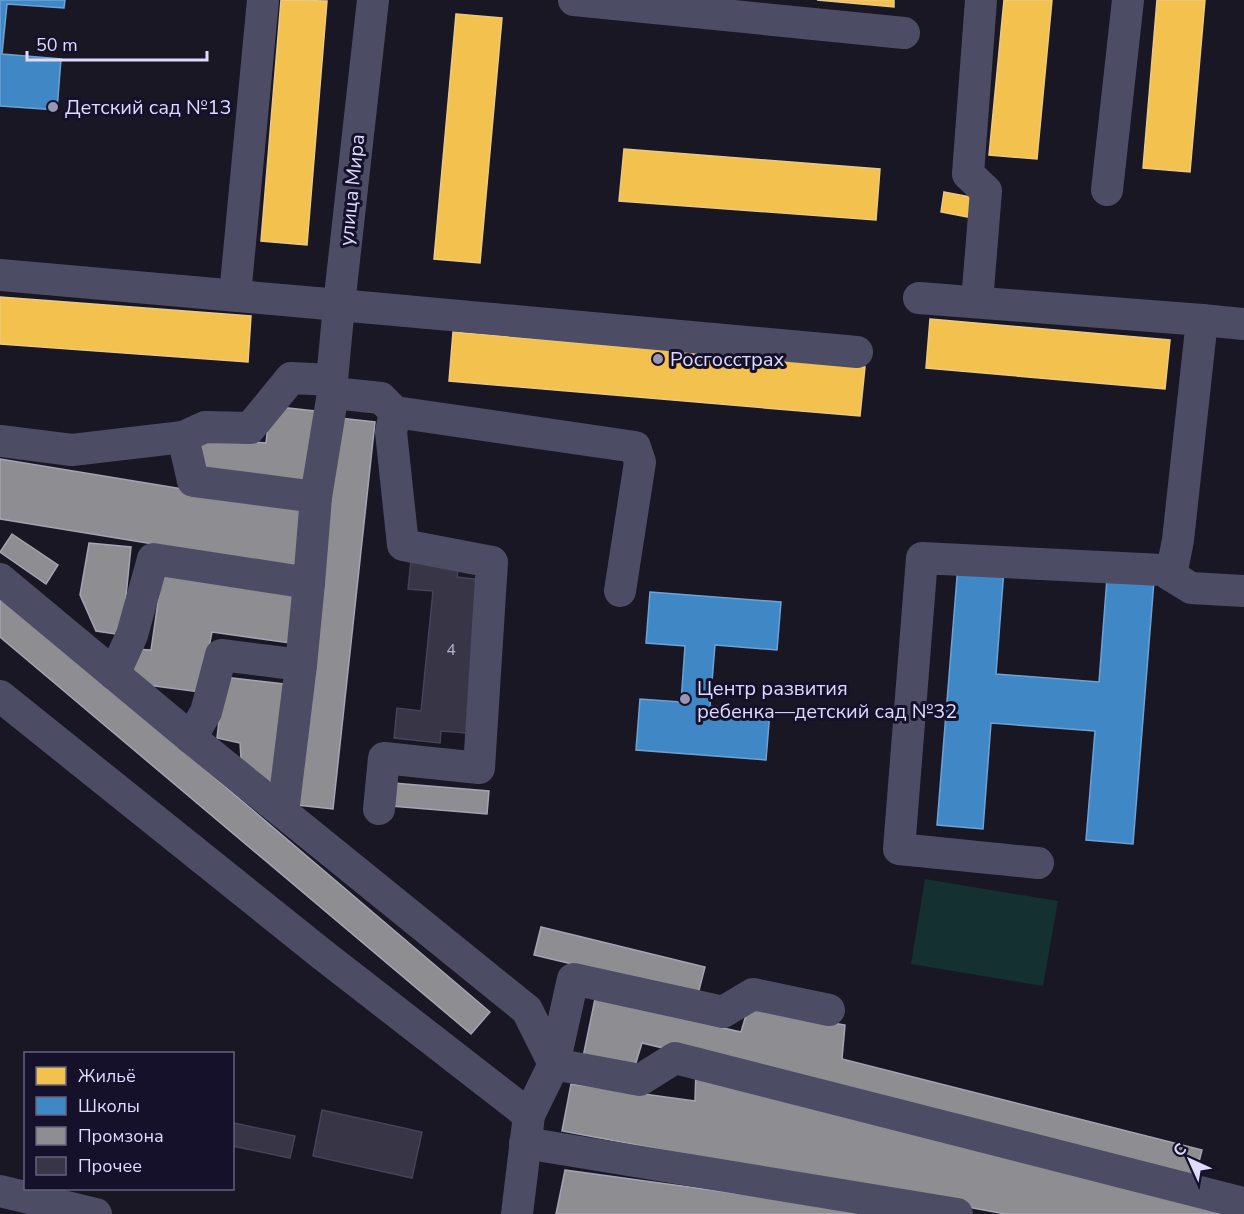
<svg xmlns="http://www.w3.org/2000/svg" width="1244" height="1214" viewBox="0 0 1244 1214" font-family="'Nunito Sans',sans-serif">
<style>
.green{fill:#153031}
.homes{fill:#f2c14e;stroke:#ecc983;stroke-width:1.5}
.schools{fill:#3f88c5;stroke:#6fa1d6;stroke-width:1.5}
.industry{fill:#8d8d92;stroke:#a5a4b3;stroke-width:1.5}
.building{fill:#383546;stroke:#464258;stroke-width:1.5}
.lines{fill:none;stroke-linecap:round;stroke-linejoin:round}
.minor{stroke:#4d4c65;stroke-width:32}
.poi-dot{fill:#9996b2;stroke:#15112a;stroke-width:2}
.labels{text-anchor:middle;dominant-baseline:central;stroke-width:6;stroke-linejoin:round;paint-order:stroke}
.number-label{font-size:16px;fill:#b4b2d1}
.poi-label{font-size:20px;fill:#dedbff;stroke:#15112a;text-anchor:start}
.street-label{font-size:20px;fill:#dedbff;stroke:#15112a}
</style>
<rect width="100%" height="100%" fill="#191724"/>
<path class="green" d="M925,879l133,22 -15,85 -132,-22z"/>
<g class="homes">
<path d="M281,0l46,1 -20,244 -46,-4z"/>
<path d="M817,0h77v7z"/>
<path d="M1004,0h48l-15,159 -48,-4z"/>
<path d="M1157,0h48l-15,172 -47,-4z"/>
<path d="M456,14l46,4 -22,245 -46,-4z"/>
<path d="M624,149l256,20 -4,51 -257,-19z"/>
<path d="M944,192l27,5 -3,20 -27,-5z"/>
<path d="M0,297l251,19 -3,46 -248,-18z"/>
<path d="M930,319l240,21 -5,49 -239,-21z"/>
<path d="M453,332l412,35 -5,49 -411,-35z"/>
</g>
<g class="schools">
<path d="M0,0h65l-1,8 -57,-4 -5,50 59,5 -4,51 -57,-4z"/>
<path d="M958,565l46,4 -8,105 103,8 8,-104 47,3 -21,263 -47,-4 9,-109 -104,-8 -8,106 -46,-4z"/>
<path d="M650,592l131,10 -4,48 -62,-5 -5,61 60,5 -4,49 -130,-10 4,-51 41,3 4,-56 -39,-3z"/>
</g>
<g class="industry">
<path d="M270,406l45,5 -8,75 -108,-16 -1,-33 68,6z"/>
<path d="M339,418l36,4 -42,387 -36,-4z"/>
<path d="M0,459l311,51 -10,58 -301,-49z"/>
<path d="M12,534l46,31 -12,19 -46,-32z"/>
<path d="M89,543l42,4 -9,88 -26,-4 -16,-36z"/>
<path d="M162,574l137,19 -9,50 -78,-11 -12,60 -53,-7 -17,-13 5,-23 16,1z"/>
<path d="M0,595l490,417 -19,22 -471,-397z"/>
<path d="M224,677l69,8 -16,106 -35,-18 -2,-30 -23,-5z"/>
<path d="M393,783l96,8 -2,23 -96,-8z"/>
<path d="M541,927l164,40 -7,27 -164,-39z"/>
<path d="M595,999l146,33 7,-24 97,17 -3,34 360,91 -7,27 -553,-134 -7,23 -52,-9z"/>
<path d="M696,1069l543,145h-234l-443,-83 9,-47 124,17z"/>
<path d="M565,1170l322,44h-331z"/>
</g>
<g class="building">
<path d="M411,560l48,5 -2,12 25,3 -16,153 -25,-2 -1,12 -46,-5 3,-30 24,3 12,-120 -25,-2z"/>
<path d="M322,1110l100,22 -10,46 -99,-22z"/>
<path d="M234,1123l61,13 -5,22 -58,-12z"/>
</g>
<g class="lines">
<g class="minor">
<path d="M373,0l-34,305 -7,75 1,13 48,5 14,14 240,35 5,15 -20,129"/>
<path d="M574,0l330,33"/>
<path d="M1107,190l21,-190"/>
<path d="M0,275l339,30 518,47"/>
<path d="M235,295l28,-295"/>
<path d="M919,298l283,22"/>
<path d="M977,302l9,-111 -18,-17 13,-174"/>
<path d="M183,437l22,-10 45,1 41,-50 41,2"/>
<path d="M0,441l72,9 111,-13 10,44 123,16 17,-104"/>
<path d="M1171,575l7,-35 24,-220 42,4"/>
<path d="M0,579l191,159 336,272 27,54 19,-85 150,33 30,-18 76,16"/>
<path d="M114,674l18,-39 21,-76 156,24 7,-86"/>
<path d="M0,696l323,259 206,160 -12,99"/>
<path d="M191,738l15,-26 15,-57 80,10 8,-82"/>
<path d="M379,809l5,-51 95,10 13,-206 -89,-17 -12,-113 4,-20"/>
<path d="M283,812l18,-147"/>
<path d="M1038,863l-139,-14 23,-291 240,12 29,18 53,3"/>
<path d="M529,1115l25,-51 86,16 35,-22 564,144 5,2"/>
<path d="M525,1143l432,71"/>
<path d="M0,1191l96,23"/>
</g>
</g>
<g class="poi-dot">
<circle cx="53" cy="107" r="6"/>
<circle cx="658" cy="359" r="6"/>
<circle cx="685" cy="699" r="6"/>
</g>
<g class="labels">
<g class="number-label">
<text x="451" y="650">4</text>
</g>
<g class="poi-label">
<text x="65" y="107">Детский сад №13</text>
<text x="670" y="359">Росгосстрах</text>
<text x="697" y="688">Центр развития<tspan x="697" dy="23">ребенка––детский сад №32</tspan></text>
</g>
<g class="street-label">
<text transform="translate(352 190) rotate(-84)">улица Мира</text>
</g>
</g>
<rect x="24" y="1052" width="210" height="138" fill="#15112a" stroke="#65627f" stroke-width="1.5"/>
<rect x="36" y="1067" width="30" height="18" fill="#f2c14e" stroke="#65627f" stroke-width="1.5"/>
<text x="78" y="1082" font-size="18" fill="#dedbff">Жильё</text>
<rect x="36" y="1097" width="30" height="18" fill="#3f88c5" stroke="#65627f" stroke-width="1.5"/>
<text x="78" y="1112" font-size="18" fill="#dedbff">Школы</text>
<rect x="36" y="1127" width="30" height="18" fill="#8d8d92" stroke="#65627f" stroke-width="1.5"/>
<text x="78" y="1142" font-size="18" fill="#dedbff">Промзона</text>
<rect x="36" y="1157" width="30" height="18" fill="#383546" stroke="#65627f" stroke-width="1.5"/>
<text x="78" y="1172" font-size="18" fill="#dedbff">Прочее</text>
<g transform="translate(1190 1160) rotate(315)" stroke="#15112a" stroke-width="4.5" paint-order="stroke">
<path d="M0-4.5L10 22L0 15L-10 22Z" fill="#dedbff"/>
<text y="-9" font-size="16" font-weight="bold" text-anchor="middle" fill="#dedbff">С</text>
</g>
<path d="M27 51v9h180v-9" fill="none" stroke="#dedbff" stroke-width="3"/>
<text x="36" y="51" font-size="18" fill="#dedbff" stroke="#15112a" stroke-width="4.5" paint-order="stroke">50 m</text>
</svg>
